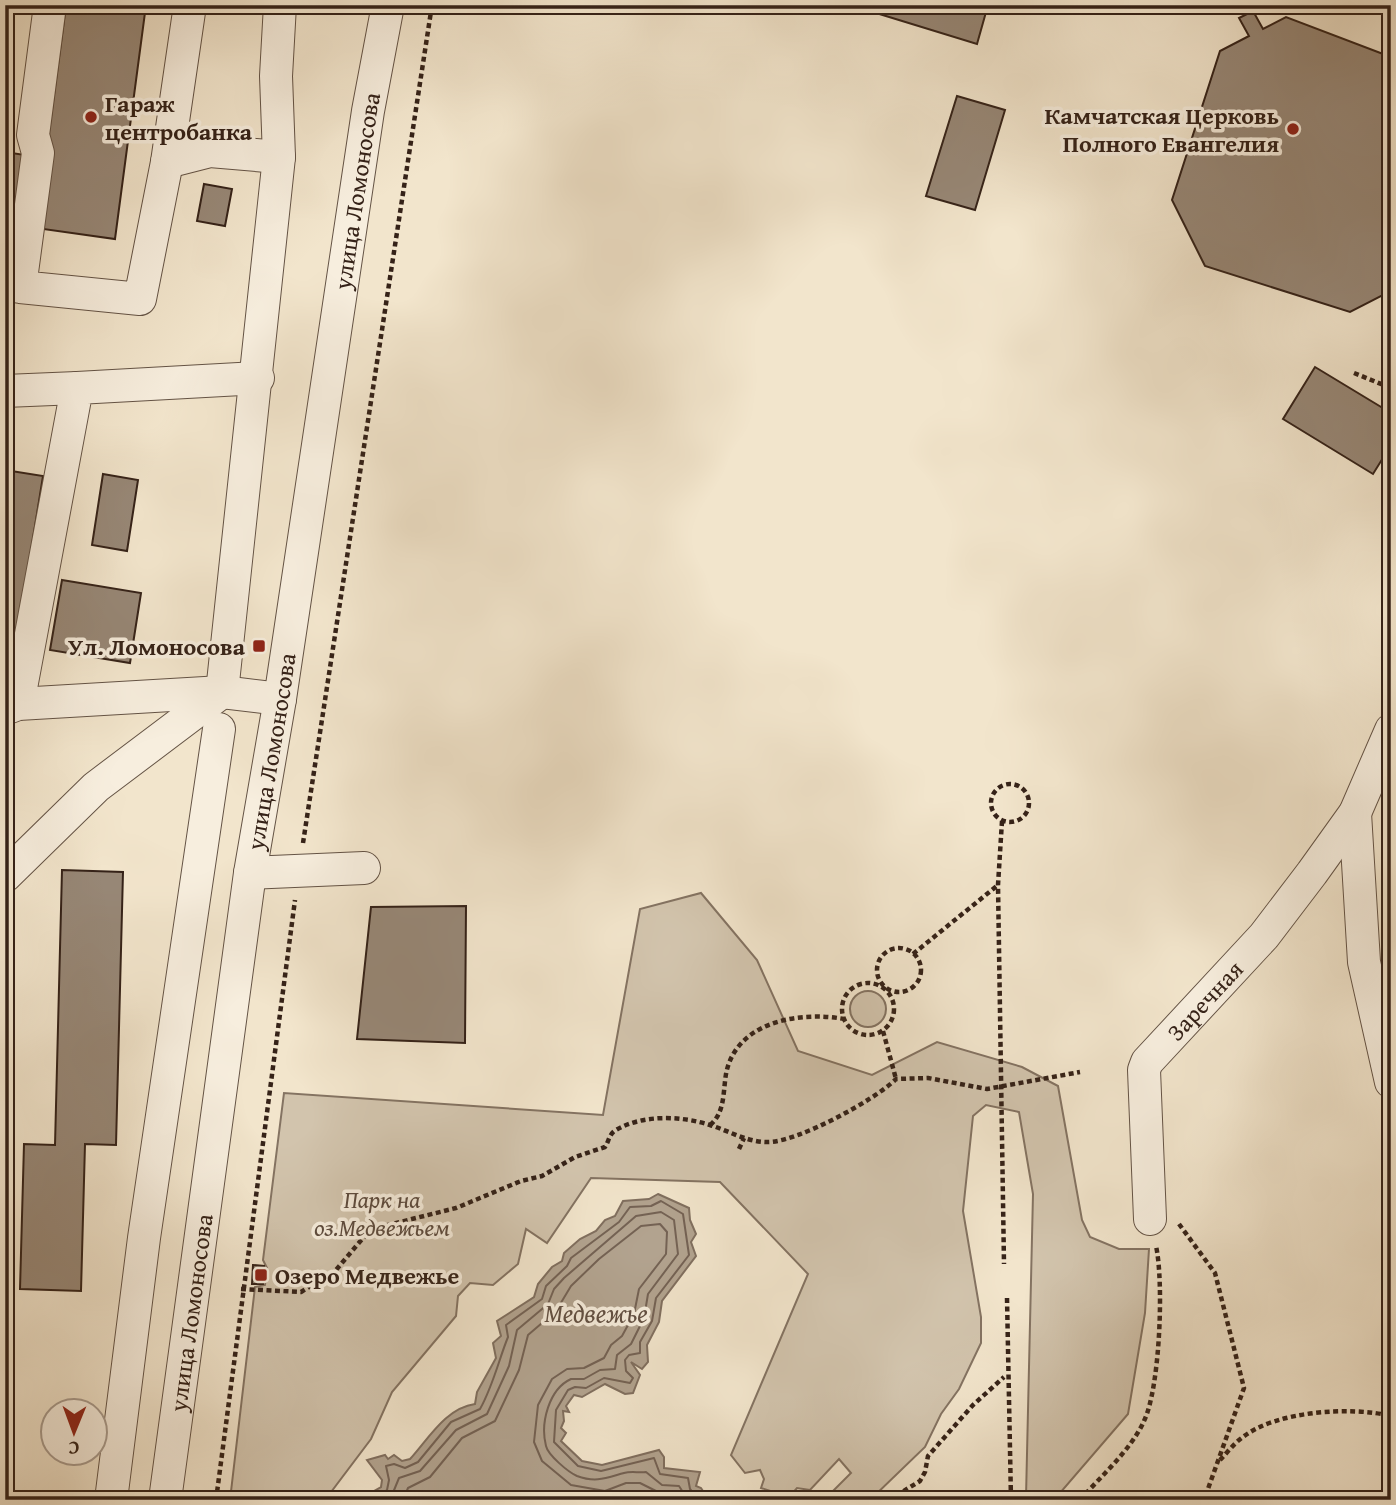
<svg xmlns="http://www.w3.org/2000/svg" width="1396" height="1505" viewBox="0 0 1396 1505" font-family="'Gentium Book Plus',serif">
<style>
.green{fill:#d2c4ad;stroke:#847362;stroke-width:2}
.water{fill:#b2a38f;stroke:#806f5f;stroke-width:2}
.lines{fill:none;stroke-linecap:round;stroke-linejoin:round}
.shore{stroke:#746254;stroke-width:2}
.building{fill:#978776;stroke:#352218;stroke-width:2}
.minor-casing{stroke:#645345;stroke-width:34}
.path{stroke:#352218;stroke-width:4.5;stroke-dasharray:5 3.5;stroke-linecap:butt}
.minor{stroke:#f7eede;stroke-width:32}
.poi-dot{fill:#8f2418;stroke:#f7eede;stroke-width:2.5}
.labels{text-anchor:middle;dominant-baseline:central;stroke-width:7;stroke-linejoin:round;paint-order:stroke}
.poi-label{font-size:24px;font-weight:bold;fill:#352218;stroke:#f7eede;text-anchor:start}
.street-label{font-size:24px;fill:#352218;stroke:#f7eede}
.park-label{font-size:24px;font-style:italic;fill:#5c4a3d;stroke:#f7eede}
.water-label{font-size:26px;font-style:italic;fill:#614f42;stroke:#f7eede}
</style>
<rect width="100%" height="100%" fill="#f2e5cc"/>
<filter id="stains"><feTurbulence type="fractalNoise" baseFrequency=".00286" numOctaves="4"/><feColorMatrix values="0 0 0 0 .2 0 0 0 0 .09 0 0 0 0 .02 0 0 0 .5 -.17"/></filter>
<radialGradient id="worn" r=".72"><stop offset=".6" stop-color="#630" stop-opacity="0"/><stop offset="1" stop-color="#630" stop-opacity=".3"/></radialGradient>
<g class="green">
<path d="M701,893l56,67 41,91 74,24 65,-33 85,25 36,19 24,134 8,17 29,12h30l-4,64 -17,101 -74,86 -28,-3 7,-303 -14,-82 -33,-7 -13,11 -10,95 18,106v26l-22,46 -18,25 -16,33 -55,53h-46l27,-27 -12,-14 -29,31 -13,-2 -8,9 -28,-9 3,-9 -4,-9 -15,3 -14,-18 77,-181 -88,-92 -129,-4 -44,65 -21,-14 -8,35 -25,21 -23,-2 -12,13 -2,20 -64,76 -21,47 -46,61h-95l25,-213 10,-2 2,-17 -4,-8 21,-167 319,22 37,-206z"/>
<circle cx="868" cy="1009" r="18"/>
</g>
<path class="water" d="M658,1194l31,14 1,12 6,14 -5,8 5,14 -34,45 -3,21 -12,23 1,17 -6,7 -11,-7 9,13 -7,18 -8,1 -20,-10 -23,13 -8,-2 -8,11 3,6 -6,-1 1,10 -3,7 5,5 -5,8 21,20 20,4 57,-15 5,7v11l36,4 -4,14 5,2 8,12h-351l23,-13 1,-7 -15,-20 18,-5 3,4 6,-4 8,6 8,-2c19,-21 36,-51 65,-55l2,-12 19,-34 -3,-15 8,-7 -4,-15 37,-24 4,-13 14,-17 10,-6 2,-8 16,-14 16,-8 9,-11 10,-4 8,-15 26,-2z"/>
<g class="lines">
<g class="shore">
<path d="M370,1500l17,-10 2,-10 -3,-14 8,-2 11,4 13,-6 33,-40 29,-13c13,-23 19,-50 28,-72l-2,-12 36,-26 4,-13 21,-20 4,-8 48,-36 11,-15 21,-1 10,-5 22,13 6,41 -33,43 -4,23 -12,21v11l-11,2 -4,5 1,11 7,7 -3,5 -26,-5 -18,10 -11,-1 -7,3 -12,20 -2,32 24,24 23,5 53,-13 6,16 28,4 2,11 9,11"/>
<path d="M390,1500l9,-22 21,-7 36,-41 31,-16 22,-48 8,-36 31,-26 6,-15 10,-11 72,-62 25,-4 13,8 4,34 -30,40 -4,24 -13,26 -14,11 -2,14 -15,1 -16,9h-13c-22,10 -31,44 -25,67 2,9 22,26 31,30 19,7 29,2 47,-3 7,-2 15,0 22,-1l16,13 17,1 9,14"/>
<path d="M403,1500l5,-12 22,-11 32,-39 33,-17 24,-51 9,-35 28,-24 15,-25 28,-27 42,-33 19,-2 7,8 -1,22 -27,35 -5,25 -12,22 -11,9 -7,13 -20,10 -17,1 -15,10 -14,26 -4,37 8,19 29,24 34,6 21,-8h14l34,17"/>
</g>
</g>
<g class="building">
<path d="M66,5h80l-31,234 -79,-11z"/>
<path d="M850,5h138l-11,39z"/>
<path d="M1253,11l10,18 23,-12 105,40v234l-41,21 -145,-46 -33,-66 48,-149 29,-15 -10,-18z"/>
<path d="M957,96l48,14 -30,100 -49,-14z"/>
<path d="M5,152l20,3 -9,67 -11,-1z"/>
<path d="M204,184l28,5 -7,37 -28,-5z"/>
<path d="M1315,367l76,46v32l-18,29 -90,-55z"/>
<path d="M5,470l38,6 -32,201 -6,-1z"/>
<path d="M103,474l35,6 -11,71 -35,-6z"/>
<path d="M62,580l79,13 -11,70 -80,-13z"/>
<path d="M62,870l61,2 -7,273 -31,-1 -4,147 -61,-2 4,-145 31,1z"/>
<path d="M466,906l-1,137 -108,-4 14,-132z"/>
<path d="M253,1265l11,1 -1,18h-11z"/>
</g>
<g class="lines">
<g class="minor-casing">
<g id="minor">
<path d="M50,5l-17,130 5,18 -18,134 120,12 27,-137 23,-157"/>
<path d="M167,162l43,-11 69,6"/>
<path d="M5,391l72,-3"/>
<path d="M222,692l57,-535 -3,-81 4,-71"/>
<path d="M18,704l59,-316 181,-10"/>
<path d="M5,709l13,-5 204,-12 58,7"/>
<path d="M1355,813l9,149 27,120"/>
<path d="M250,873l114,-5"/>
<path d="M5,876l91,-89 126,-95"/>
<path id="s1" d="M1150,1219l-6,-149 3,-8 117,-126 48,-63 43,-60 36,-83"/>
<path d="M111,1500l33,-262 75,-509"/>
<path id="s2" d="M165,1500l85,-627 30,-174 88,-588 20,-106"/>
</g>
</g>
<g class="path">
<path d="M1354,373l37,15"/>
<circle cx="1010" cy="803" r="19"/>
<path d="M1002,821l-4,64 6,379"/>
<path d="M303,843l129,-838"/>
<circle cx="899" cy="970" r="22"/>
<path d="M913,954l85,-69"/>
<circle cx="868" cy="1009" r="26"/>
<path d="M883,1031l13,48"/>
<path d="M710,1125c15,-12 13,-33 16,-51 10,-53 74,-63 118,-55"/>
<path d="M739,1149l5,-11"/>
<path d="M1179,1224l36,49 29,115 -40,112"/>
<path d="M241,1289l60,3 35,-22 27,-32 17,-11 76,-19 65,-27 21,-5 33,-19 30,-10c4,-6 4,-13 11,-17 27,-16 66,-14 94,-5 19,6 37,17 57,17 29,1 108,-42 129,-63l32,-1 59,11 93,-17"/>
<path d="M1007,1298l4,202"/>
<path d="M1220,1460c7,-7 14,-17 23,-23 33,-26 108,-31 148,-21"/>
<path d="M216,1500l79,-600"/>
<path d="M889,1500l31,-19 5,-9 3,-16 45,-51 31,-28"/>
<path d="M1080,1500c21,-24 51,-50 64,-79 16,-33 20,-139 12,-175"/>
</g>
<use href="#minor" class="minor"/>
</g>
<g class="poi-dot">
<circle cx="91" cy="117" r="7"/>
<circle cx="1293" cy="129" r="7"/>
<rect x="252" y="639" width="14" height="14" rx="3.5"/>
<rect x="254" y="1268" width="14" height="14" rx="3.5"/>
</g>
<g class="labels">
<g class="poi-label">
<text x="105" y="103">Гараж<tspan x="105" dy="28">центробанка</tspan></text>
<text x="1279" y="115" text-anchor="end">Камчатская Церковь<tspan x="1279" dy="28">Полного Евангелия</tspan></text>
<text x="245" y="646" text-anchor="end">Ул. Ломоносова</text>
<text x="275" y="1275">Озеро Медвежье</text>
</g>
<g class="street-label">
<text stroke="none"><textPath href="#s2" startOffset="1323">улица Ломоносова</textPath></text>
<text stroke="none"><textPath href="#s2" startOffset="756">улица Ломоносова</textPath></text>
<text stroke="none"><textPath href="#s1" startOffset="242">Заречная</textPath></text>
<text stroke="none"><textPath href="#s2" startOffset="189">улица Ломоносова</textPath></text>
</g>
<g class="park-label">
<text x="382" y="1199">Парк на<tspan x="382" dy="28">оз.Медвежьем</tspan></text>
</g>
<g class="water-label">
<text x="596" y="1312">Медвежье</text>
</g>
</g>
<rect width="1396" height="1505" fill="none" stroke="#f2e5cc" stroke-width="28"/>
<rect x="7" y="7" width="1382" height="1491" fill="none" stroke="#352218" stroke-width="3.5"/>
<rect x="14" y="14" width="1368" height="1477" fill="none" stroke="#352218" stroke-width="2"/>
<g transform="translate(74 1432) rotate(181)"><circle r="33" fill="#f7eede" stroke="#a99c8f" stroke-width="2"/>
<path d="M0-5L12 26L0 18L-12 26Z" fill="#8f2418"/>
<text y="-10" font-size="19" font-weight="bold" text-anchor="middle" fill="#352218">С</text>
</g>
<rect width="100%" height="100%" filter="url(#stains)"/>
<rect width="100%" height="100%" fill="url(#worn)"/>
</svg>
